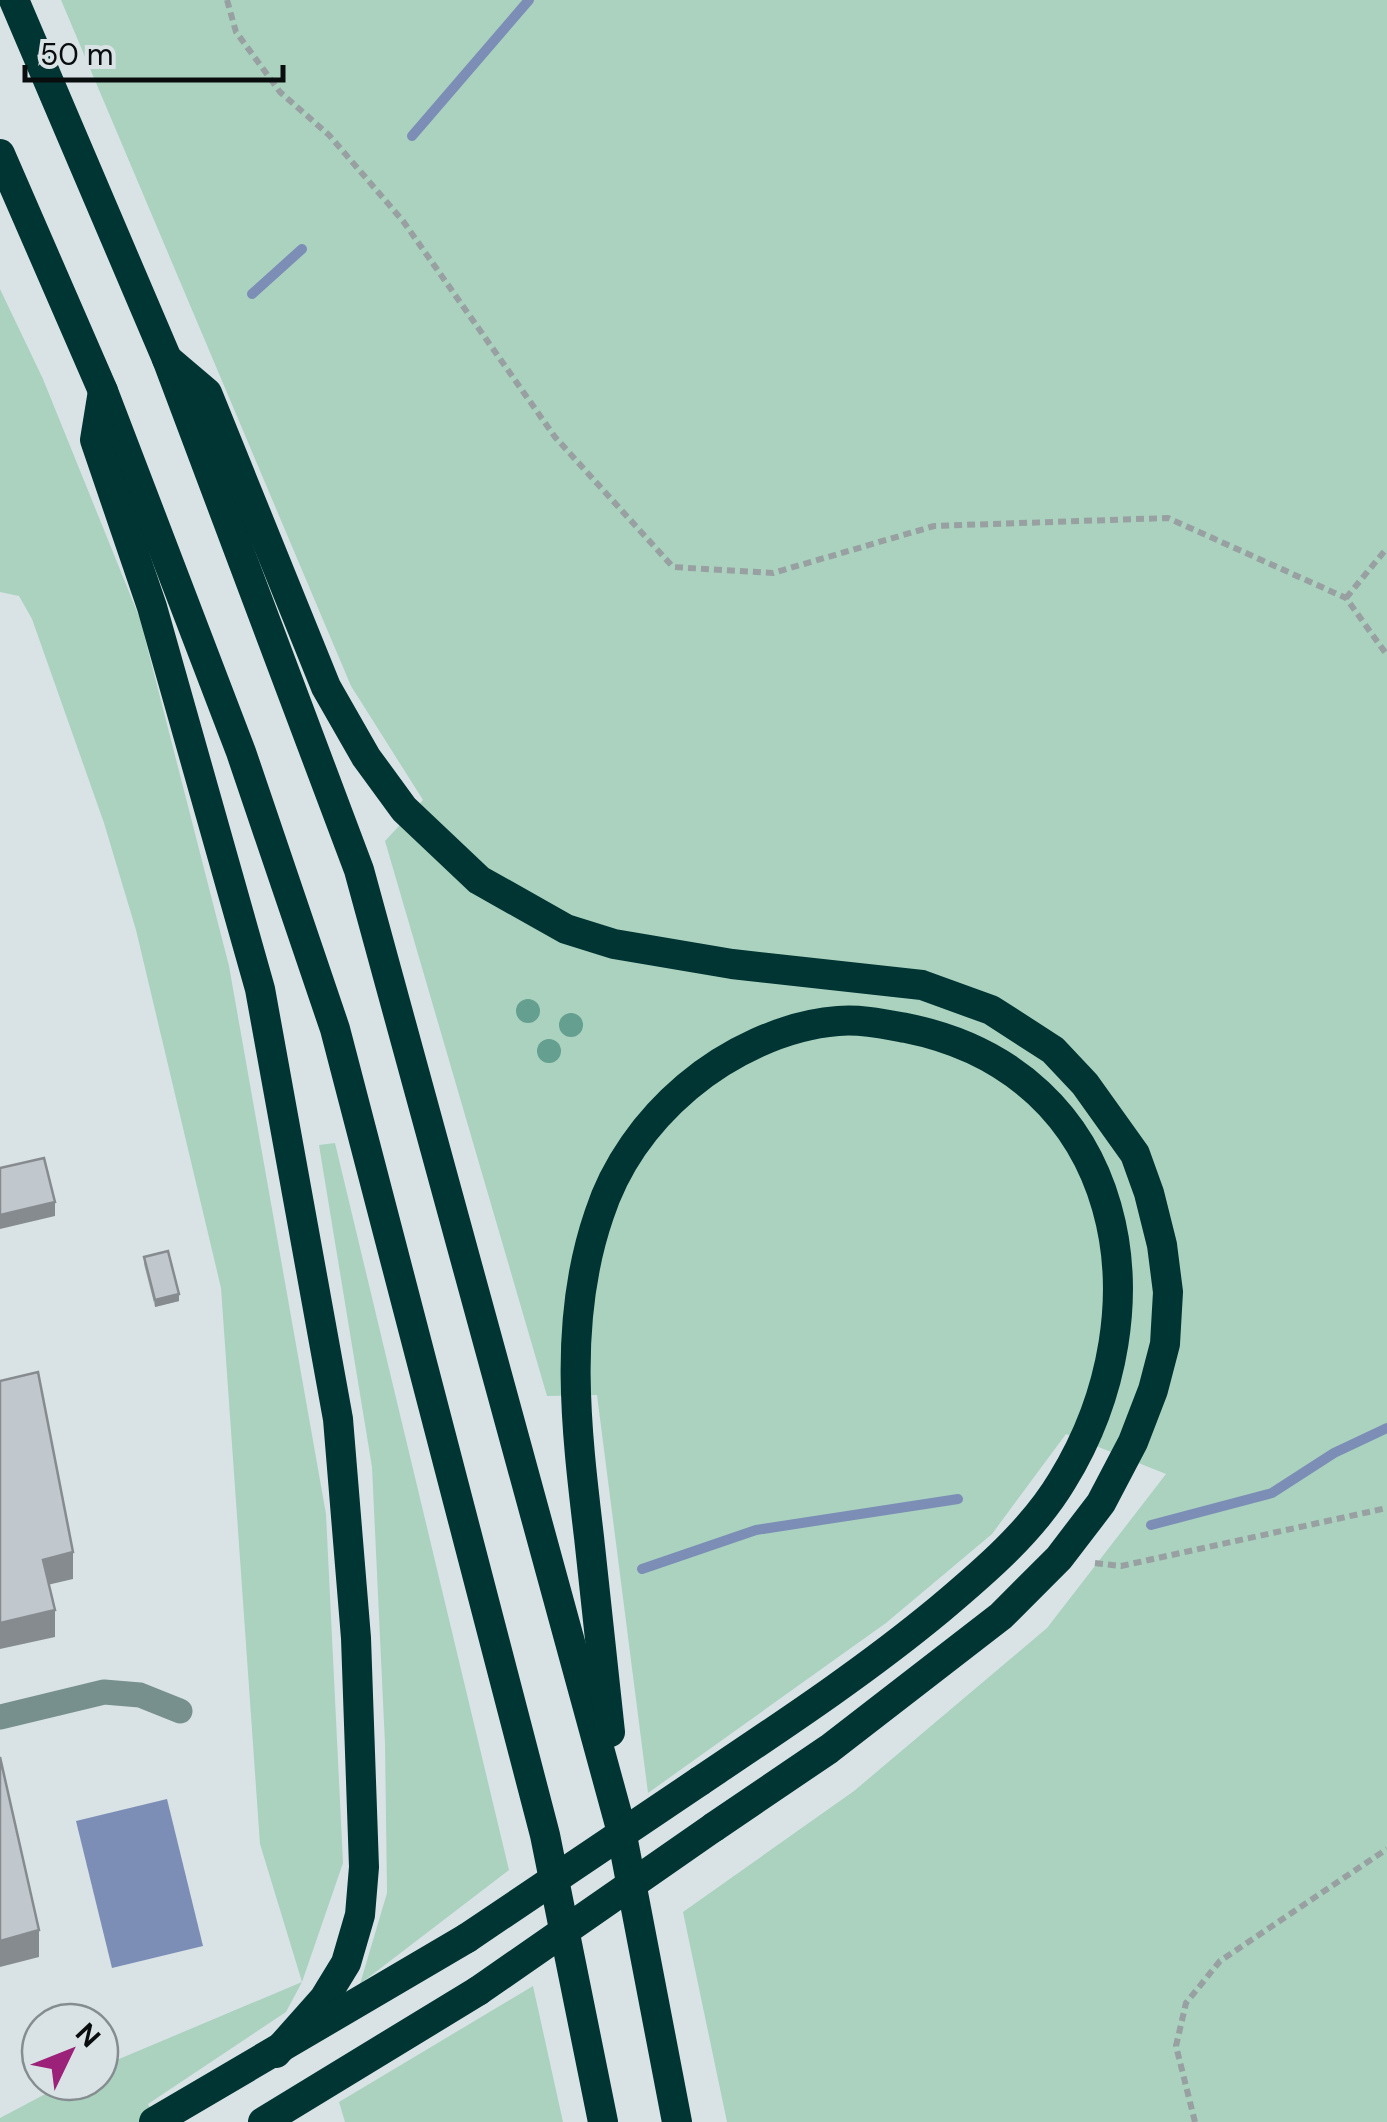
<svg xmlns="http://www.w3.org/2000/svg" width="1387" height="2122" viewBox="0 0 1387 2122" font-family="'DM Sans',sans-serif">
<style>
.green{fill:#aad2bf}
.water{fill:#7c8eb6}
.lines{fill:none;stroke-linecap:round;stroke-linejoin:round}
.stream{stroke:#7c8eb6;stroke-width:10}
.path{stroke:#98a0a2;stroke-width:6;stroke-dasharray:8 5;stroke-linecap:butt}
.minor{stroke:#77908e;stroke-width:25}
.motorway{stroke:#003533;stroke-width:30}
.motorway-bridge{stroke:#003533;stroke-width:30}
.tree{fill:#649f90}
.wall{fill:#a5abb0}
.shaded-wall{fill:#868b90}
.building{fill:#c0c7cd;stroke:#868b90;stroke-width:2.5}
</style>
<rect width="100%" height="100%" fill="#d9e3e6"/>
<g class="green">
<path d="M61,0h1326v2122h-660l-44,-210 171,-121 193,-163 119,-154 -100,-40 -74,100 -106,89 -238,170 -51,-398 -50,1 -162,-555 38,-41 -72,-114z"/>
<path d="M0,289l43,90 97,240 89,347 97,548 17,349 -41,119 -16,30 -138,92 10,18h-158v-4l68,-36h32v-15l202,-85 -42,-138 -39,-556 -85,-358 -32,-107 -72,-204 -13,-23 -19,-4z"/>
<path d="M335,1143l174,727 -149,114 27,-91 -2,-149 -13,-277 -53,-322z"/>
<path d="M533,1986l30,136h-218l-6,-20z"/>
</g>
<path class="water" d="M167,1799l36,147 -91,22 -36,-147z"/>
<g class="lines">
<g class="stream">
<path d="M412,136l117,-136"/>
<path d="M252,294l50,-45"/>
<path d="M1151,1525l121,-32 62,-40 53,-25"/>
<path d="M642,1569l114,-39 202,-31"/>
</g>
<g class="path">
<path d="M227,0l9,32 44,60 49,43 74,86 152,216 118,130 100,6 161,-47 234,-8 178,80 41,57"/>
<path d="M1346,598l41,-50"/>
<path d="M1095,1563l26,3 266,-58"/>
<path d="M1195,2122l-19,-76 10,-43 34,-42 167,-112"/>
</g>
<path class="minor" d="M0,1717l104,-25 36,3 40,16"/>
<g class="motorway">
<path d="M14,0l153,359 192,511 261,955 57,297"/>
<path d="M0,154l103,237 138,361 94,277 210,806 58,287"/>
<path d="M167,359l40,34 119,294 40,70 38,52 75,71 87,49 48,15 118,20 190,21 69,25 62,40 32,34 50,70 14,39 13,52 6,47 -3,52 -12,46 -20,52 -32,61 -42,55 -58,58 -172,133 -115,78"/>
<path d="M103,391l-8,49 57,167 108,382 78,430 18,219 8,229 -4,48 -14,48 -22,36 -48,54"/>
<path d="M610,1732c-7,-65 -14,-130 -21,-195 -13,-109 -26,-217 10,-322 16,-50 48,-94 88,-128 40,-34 97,-62 151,-66 22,-2 46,3 68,7 221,44 262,281 156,453 -30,50 -78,91 -122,128 -76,63 -158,117 -240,172"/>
<path d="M154,2122l313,-184"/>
<path d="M263,2122l215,-131"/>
</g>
<g class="motorway-bridge">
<path d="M467,1938l233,-157"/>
<path d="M478,1991l236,-164"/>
</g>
</g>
<g class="tree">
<circle cx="528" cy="1011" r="12"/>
<circle cx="571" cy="1025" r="12"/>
<circle cx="549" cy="1051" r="12"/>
</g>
<path class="wall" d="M144,1257l35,44 -24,6 -11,-43z"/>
<g class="shaded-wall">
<path d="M55,1202v14l-55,13v-14z"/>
<path d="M179,1294v7l-24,6v-7z"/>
<path d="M73,1552v27l-30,7v-26z"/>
<path d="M55,1610v27l-55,12v-26z"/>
<path d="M39,1930v27l-39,10v-26z"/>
</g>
<g class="building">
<path d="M44,1158l11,44 -55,13v-47z"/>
<path d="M168,1251l11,43 -24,6 -11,-43z"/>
<path d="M38,1372l35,180 -30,8 12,50 -55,13v-243v1z"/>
<path d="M0,1757l39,173 -39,11z"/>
</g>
<g transform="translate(70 2052) rotate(47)"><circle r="48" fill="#d9e3e6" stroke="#868d90" stroke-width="2.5"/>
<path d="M0-8L18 38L0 25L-18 38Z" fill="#9c2178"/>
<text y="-15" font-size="28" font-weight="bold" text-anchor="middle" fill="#0a0d0e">N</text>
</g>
<path d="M25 65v15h258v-15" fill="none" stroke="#0a0d0e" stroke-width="5"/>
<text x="40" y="65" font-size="30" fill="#0a0d0e" stroke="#d9e3e6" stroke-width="8" paint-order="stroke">50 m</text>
</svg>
